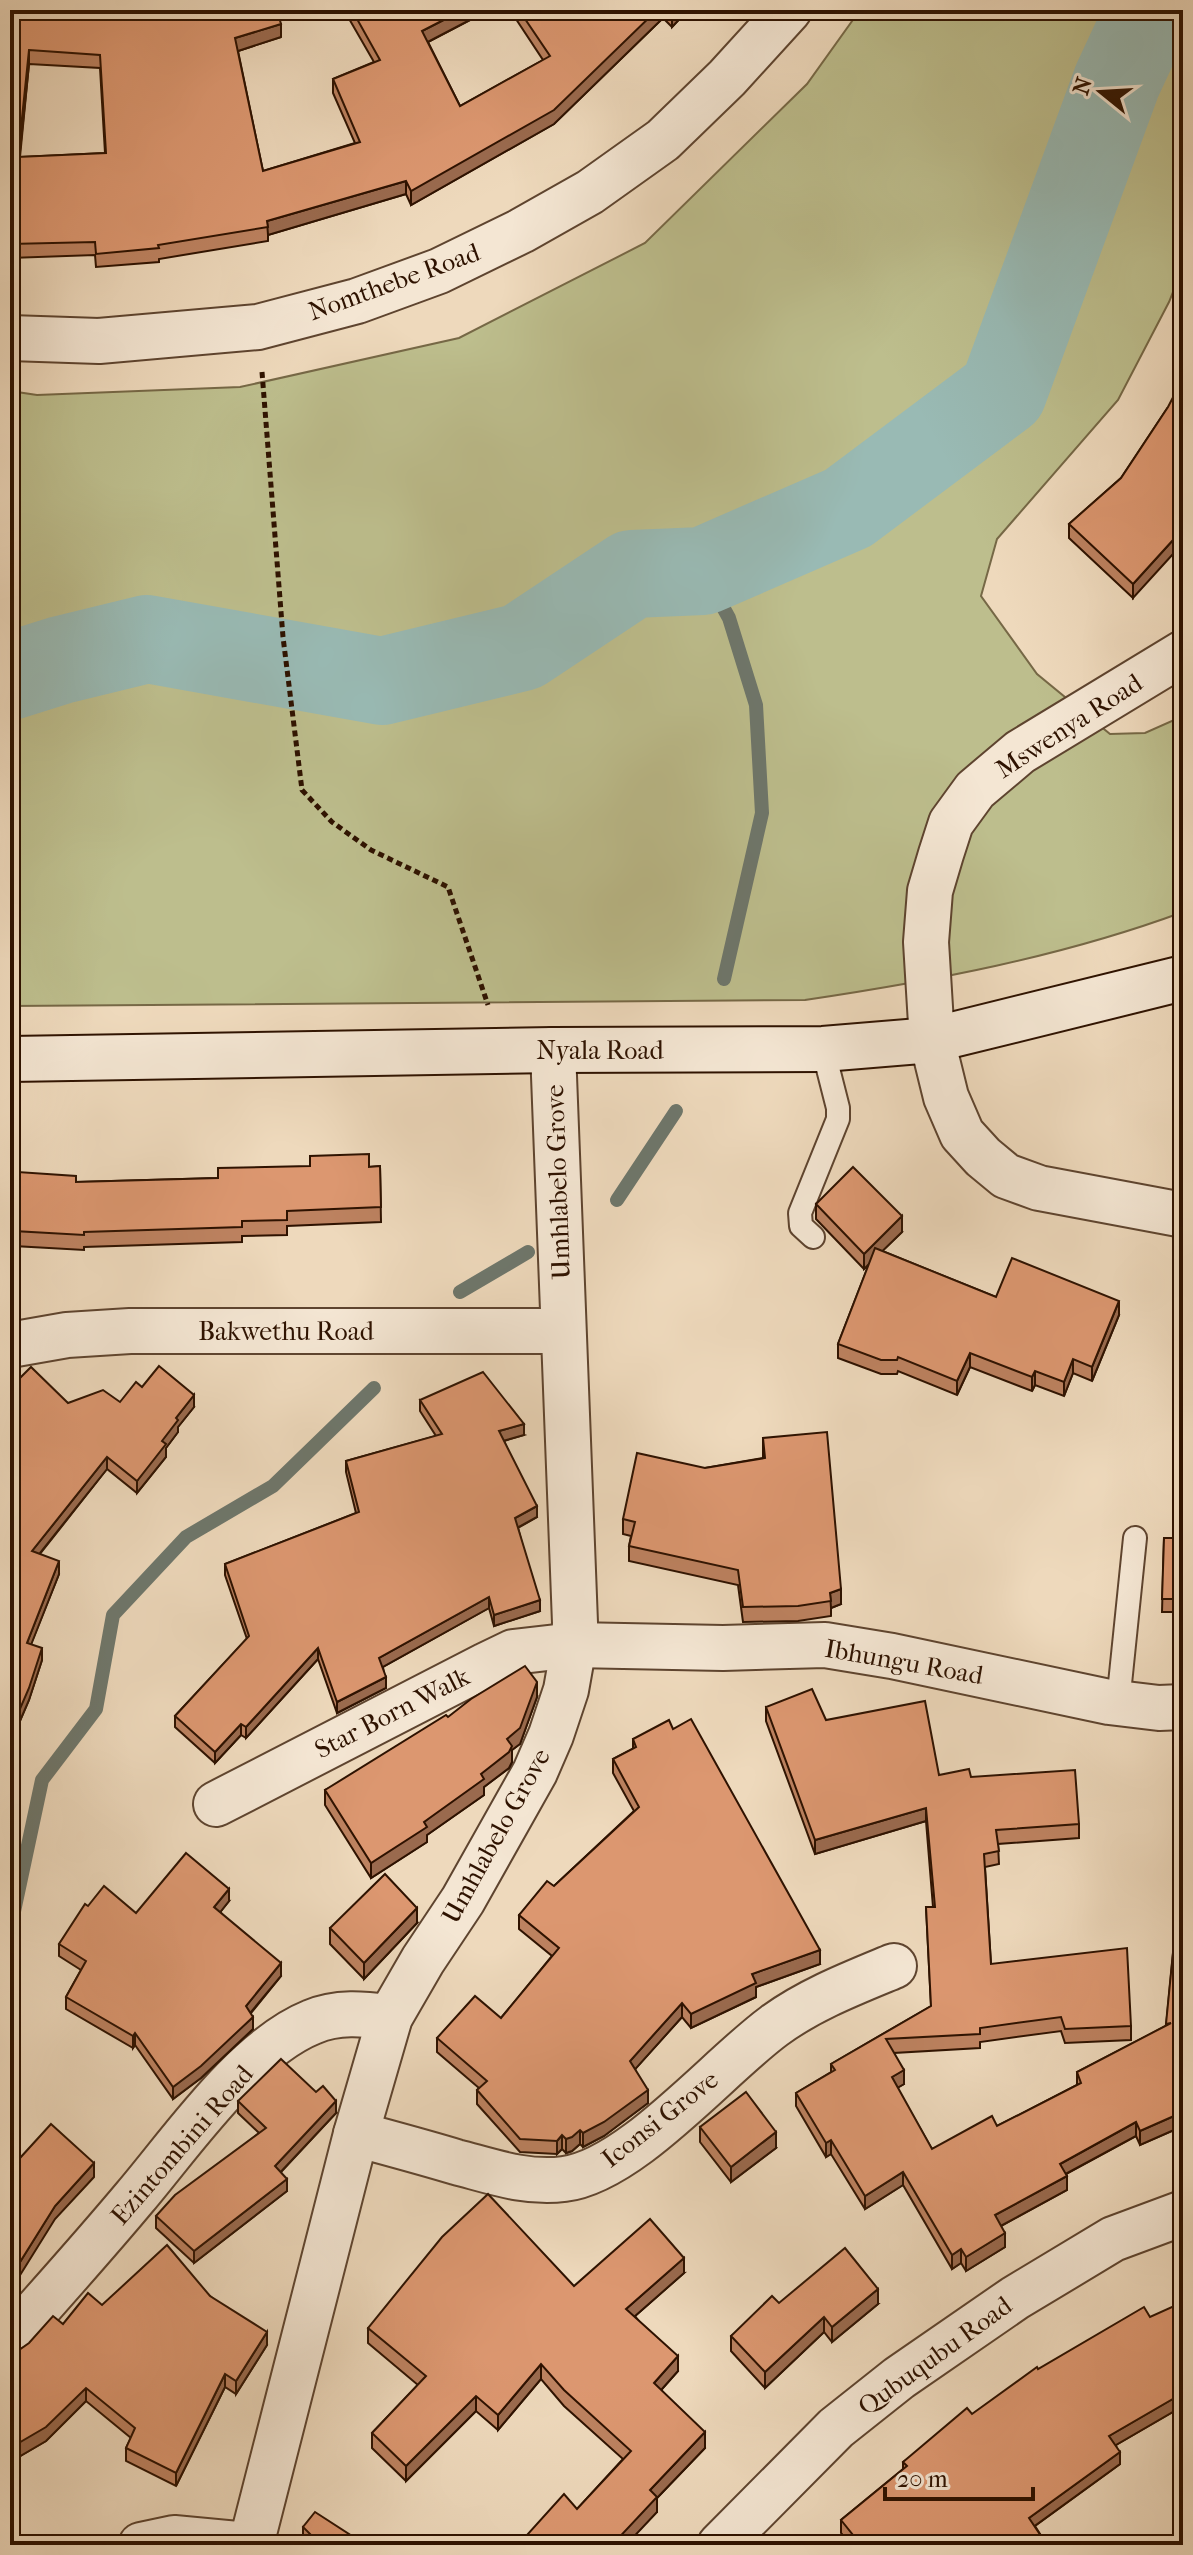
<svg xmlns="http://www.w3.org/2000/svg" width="1193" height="2555" viewBox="0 0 1193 2555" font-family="'IM FELL French Canon',serif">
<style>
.green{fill:#bdbe8d;stroke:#766846;stroke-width:2}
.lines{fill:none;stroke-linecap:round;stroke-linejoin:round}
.stream{stroke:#6e776c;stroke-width:14}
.river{stroke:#99bab4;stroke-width:88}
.lane-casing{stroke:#5e442f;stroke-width:26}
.street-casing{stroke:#5e442f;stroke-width:48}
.secondary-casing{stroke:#2e1200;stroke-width:48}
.path{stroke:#2e1200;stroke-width:5;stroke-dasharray:6 4;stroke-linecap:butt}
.lane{stroke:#f4e6d3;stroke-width:22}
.street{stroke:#f4e6d3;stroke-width:44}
.secondary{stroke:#f4e6d3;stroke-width:44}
.wall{fill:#bd8260;stroke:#2e1200;stroke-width:2;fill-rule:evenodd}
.shaded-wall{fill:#9a6a4e;stroke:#2e1200;stroke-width:2}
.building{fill:#dc9770;stroke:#2e1200;stroke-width:2;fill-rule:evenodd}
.labels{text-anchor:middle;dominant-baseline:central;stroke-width:7;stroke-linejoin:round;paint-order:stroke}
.street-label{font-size:26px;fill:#2e1200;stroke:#f4e6d3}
</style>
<rect width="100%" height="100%" fill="#eed9bc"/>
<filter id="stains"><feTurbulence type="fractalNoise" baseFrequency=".0025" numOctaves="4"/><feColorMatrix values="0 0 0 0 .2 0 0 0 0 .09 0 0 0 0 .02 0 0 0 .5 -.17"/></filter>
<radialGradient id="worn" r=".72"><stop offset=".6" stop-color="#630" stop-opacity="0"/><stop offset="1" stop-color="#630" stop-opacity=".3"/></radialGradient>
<path class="green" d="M860,10h323v257l-14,35 -51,98 -121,139 -16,57 56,78 73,60 35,-1 38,-17v196c-122,45 -250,69 -378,88l-795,6v-615l27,4 203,-8 219,-49 186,-95 162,-159z"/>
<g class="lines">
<g class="stream">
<path d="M703,571l26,47 27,87 6,108 -38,166"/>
<path d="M617,1200l59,-89"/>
<path d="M460,1292l68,-40"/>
<path d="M10,1930l32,-150 54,-71 17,-94 73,-78 87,-51 101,-98"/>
</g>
<path class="river" d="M10,676l51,-16 86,-21 235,42 140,-34 110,-73 71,-3 145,-63 155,-116 114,-311 33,-71"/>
<g class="lane-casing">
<g id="lane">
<path d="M813,1237l-12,-11 -1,-13 38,-94v-11l-15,-59"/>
<path d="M1118,1703l17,-165"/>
</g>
</g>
<g class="street-casing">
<g id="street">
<path d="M10,338l89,3 159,-14 99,-26 82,-30 82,-40 69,-39 73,-52 64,-62 62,-68"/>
<path d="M1183,653l-163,99 -45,38 -24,33 -10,31 -11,37 -4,51 6,98 14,57 16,37 21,23 23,19 33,12 144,27"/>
<path d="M10,1345l57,-10 63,-4h433"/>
<path d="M216,1804l270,-139 27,-13 61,-7 149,3 102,-3 67,11 217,46 50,6 24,-1"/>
<path d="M356,2134c33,9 67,18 100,28 35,9 70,22 108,17 67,-8 154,-112 210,-153 35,-26 79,-43 120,-60"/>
<path d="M10,2340c42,-47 84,-94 125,-143 46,-54 110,-148 177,-175 25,-11 52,-8 78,-5"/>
<path d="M141,2545l33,-7 74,7"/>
<path d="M251,2545l105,-411 34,-117 33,-57 40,-60 72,-128 16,-37 15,-45 8,-45 1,-22 -22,-573"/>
<path d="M720,2545l116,-117 63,-50 116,-80 98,-59 70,-26"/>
</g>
</g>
<g class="secondary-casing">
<path id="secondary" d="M10,1059l543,-9 270,-1 109,-9 251,-62"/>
</g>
<path class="path" d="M262,372l21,265 19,153 30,32 39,28 77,37 40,118"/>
<use href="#lane" class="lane"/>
<use href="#street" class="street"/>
<use href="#secondary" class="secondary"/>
</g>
<g class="wall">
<path d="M10,10l271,27 -43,14 25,120 92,-28 -22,-50v-14l41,-17 -30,-52h145l-61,32 32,64 83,-46 -33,-50h178l-16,17 -9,-9 -109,106 -143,81 -5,-11 -138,41v6l-109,18v3l-63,5 -1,-12 -85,3zM29,64l71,4 5,85 -85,4z"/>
<path d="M1168,407l-35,191 -64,-60v-14l52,-46z"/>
<path d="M380,1166l1,56 -94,4v9l-45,1v6l-158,5v3l-70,-4v-15l62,-49 142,-4z"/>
<path d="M816,1204l86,28 -20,19 114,46 123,18 -27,66 -19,-8 -9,23 -29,-11 -3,6 -62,-24 -13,28 -59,-24 -1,3h-16l-43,-16v-14l31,-80 -5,5 -48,-50z"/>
<path d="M142,1387l52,20 -16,20v5l-12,16v9l-29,36 -30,-24 -67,85 19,20 -28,70 11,16 -13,40 -19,44v-356l58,15 52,-1z"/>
<path d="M420,1400l104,35 -20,6 33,76 -19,11 22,83 -46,15 -5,-18 -106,59 3,21 -49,25 -19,-54 -72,79 -5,-3 -26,28 -40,-36v-11l72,-77 -22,-64v-11l131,-51 -10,-41v-11l90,-25 -16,-25z"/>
<path d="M763,1438l78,166 -10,4v8l-33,5 -55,1 -5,-37 -109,-24v-15l2,-10 -8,-2v-15l82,-51 58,-10z"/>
<path d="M1164,1538h19v107h-4v-33h-17z"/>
<path d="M537,1697l-17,47 -8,6v12l-3,6 -25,19v8l-57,40v7l-56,36 -46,-73v-15z"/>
<path d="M766,1707l60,13 113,55 32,2 108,47v14l-81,6 1,20 -14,3 6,97 140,62v14l-66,3 -4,-12 -81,11v6l-86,5 10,31 -7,4 35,61 65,-23 80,-41v-13l89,-46 17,-176v276l-43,19 -4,-9 -70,38 1,16 -66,36 4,21 -39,24 -5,-8 -9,6 -49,-84 -38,24 -34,-55 -5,3 -30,-51v-13l35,-21v-8l100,-58 -5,-99h7l-7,-86 -111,33 -49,-133z"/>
<path d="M673,1729l147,235 -64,23v10l-65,31 -9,-11 -47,52 13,34 -44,33 -21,11 -3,-3 -8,7 -6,2 -4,-4 -5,5 -37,-2 -43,-48v-14l2,-2 -42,-36v-14l64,-20 51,-62 -33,-27v-14l35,-29 80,-75 -21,-38v-14l20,-10v-10z"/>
<path d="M229,1901l-9,11 61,64 -30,37 2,16 -52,49 -28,21 -38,-54 -2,3 -67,-39v-12l15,-27 -22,-14v-12l29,-38 48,7z"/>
<path d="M417,1923l-53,56 -34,-35v-16z"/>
<path d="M238,2101l98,12 -55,59 6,19 -93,72 -38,-35v-12l103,-83 -21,-20z"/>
<path d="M700,2127l76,21 -45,34 -31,-40z"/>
<path d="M684,2273l-49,43 43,55 -17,19 44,58 -48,50v14l-80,-3 46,-50 -59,-53 -23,-27 -43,51 -22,-19 -70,70 -34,-33v-15l46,-48 -50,-42v-15l206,-42z"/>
<path d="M210,2296l57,49 -31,49 -11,-7 -49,99 -50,-25v-13l5,-10 -45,-37 -40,40 -36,21v-111l9,-1 44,-26 39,-19z"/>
<path d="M779,2303l99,1 -46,38 -8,-10 -59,56 -34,-37v-15z"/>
<path d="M1038,2369l145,37 -67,39 4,19 -85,62 12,19h-196l-10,-12v-13l62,-51v-7z"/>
<path d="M303,2527l63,18h-61l-2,-3z"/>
</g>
<g class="shaded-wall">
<path d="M463,10h26l-67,35v-14z"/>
<path d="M657,10h6v8l-109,106 -143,81v-14z"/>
<path d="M675,10h13l-16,17v-14z"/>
<path d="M281,24v13l-46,15v-14z"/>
<path d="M29,50v14l-11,107v-14z"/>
<path d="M406,181v13l-138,41 -1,-14z"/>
<path d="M1183,529v14l-50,55v-14z"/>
<path d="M902,1216v16l-38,37v-15z"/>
<path d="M1119,1301v14l-27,66v-14z"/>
<path d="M970,1353v14l-13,28v-14z"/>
<path d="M1073,1359v14l-9,23v-14z"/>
<path d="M1035,1371v14l-3,6v-14z"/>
<path d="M194,1395v12l-16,20v5l-12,16v9l-29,36v-12l39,-63z"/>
<path d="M524,1424v11l-25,7v-11z"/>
<path d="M107,1457v12l-75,94v-12z"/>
<path d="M537,1506v11l-22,12v-11z"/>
<path d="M59,1561v13l-32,81v-12z"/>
<path d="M841,1589v15l-10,4 -1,-15z"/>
<path d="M489,1597v11l-110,61v-11z"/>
<path d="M540,1600v11l-46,15v-11z"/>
<path d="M42,1648v12l-13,40 -19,44v-12z"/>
<path d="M318,1648v11l-72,79v-11z"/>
<path d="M386,1677v11l-49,25v-11z"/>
<path d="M537,1682v15l-17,47 -8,6v12l-3,6 -25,19v8l-57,40v7l-56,36v-15l53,-41 57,-48 26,-35z"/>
<path d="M241,1724v11l-26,28v-11z"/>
<path d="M926,1808v13l-111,33v-14z"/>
<path d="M229,1889v12l-15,19v-13z"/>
<path d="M417,1908v15l-53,56v-16z"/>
<path d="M820,1950v14l-64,23v10l-65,31v-14l61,-40z"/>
<path d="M281,1963v13l-35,42v-12z"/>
<path d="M682,2003v14l-52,58v-14z"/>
<path d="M253,2017v12l-52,49 -28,21v-12z"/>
<path d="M135,2033v12l-2,3v-12z"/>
<path d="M904,2070v14l-12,7v-14z"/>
<path d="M648,2090v13l-44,33 -21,11v-14z"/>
<path d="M336,2101v12l-61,65v-12z"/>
<path d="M1183,2112v14l-43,19v-14z"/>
<path d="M1136,2122v14l-76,41v-13z"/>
<path d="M580,2130v14l-8,7 -6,2v-14z"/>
<path d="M776,2132v16l-45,34v-15z"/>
<path d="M562,2135v14l-5,5v-13z"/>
<path d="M831,2140v14l-5,3v-14z"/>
<path d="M94,2163v14l-39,42 -43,69v12l-2,2v-24l45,-72z"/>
<path d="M903,2172v13l-38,24v-13z"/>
<path d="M1067,2176v14l-72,39v-14z"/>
<path d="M287,2179v12l-93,72v-12z"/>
<path d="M1005,2233v14l-39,24v-14z"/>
<path d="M961,2249v14l-9,6v-14z"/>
<path d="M684,2258v15l-58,51v-15z"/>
<path d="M878,2289v15l-46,38v-15z"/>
<path d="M824,2317v15l-59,56v-16z"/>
<path d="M267,2332v13l-31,49v-13z"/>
<path d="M678,2356v15l-24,27v-15z"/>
<path d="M541,2364v15l-43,51v-15z"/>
<path d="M225,2374v13l-49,99v-13z"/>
<path d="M86,2388v13l-40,40 -36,21v-14z"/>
<path d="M1183,2393v13l-74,43v-13z"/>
<path d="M476,2396v15l-70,70v-15z"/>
<path d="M705,2432v16l-48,50v14l-31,33h-14l38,-55z"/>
<path d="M1120,2452v12l-91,66v-12z"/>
</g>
<g class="building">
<path d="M10,10h267l4,14 -46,14 28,133 97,-29 -27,-63 47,-19 -28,-50h111l-41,21 38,75 90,-50 -31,-46h138l-103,100 -143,81 -5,-10 -139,40 1,6 -110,18 1,3 -63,6 -1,-12 -85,2zM29,50l71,5 6,98 -88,4z"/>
<path d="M1183,378v151l-50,55 -64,-60 52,-46 47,-71z"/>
<path d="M369,1154v13l11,-1 1,41 -94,4v9l-45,1v6l-158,5v3l-70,-4 4,-59 58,4v6l142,-4v-10l92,-2v-10z"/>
<path d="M853,1167l49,49 -38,38 -48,-50z"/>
<path d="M875,1248l121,49 16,-39 107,43 -27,66 -19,-8 -9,23 -29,-11 -3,6 -62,-24 -13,28 -59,-24 -1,3h-16l-43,-16z"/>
<path d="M159,1366l35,29 -18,23 2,2 -16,21 4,3 -29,37 -30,-24 -75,94 27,10 -32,82 15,5 -13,40 -19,44v-344l21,-21 37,36 35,-13 17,12 16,-20 6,5z"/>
<path d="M483,1372l41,52 -25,7 38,75 -22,12 25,82 -46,15 -5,-18 -110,61 7,19 -49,25 -19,-54 -72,79 -5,-3 -26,28 -40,-36 74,-80 -24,-72 134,-52 -13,-51 96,-27 -22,-34z"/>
<path d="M827,1432l14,157 -11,4 1,8 -33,5 -55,1 -5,-37 -109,-24 6,-24 -12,-3 14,-66 68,15 60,-10 -2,-20z"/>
<path d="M1164,1538h19v93h-4v-32h-17z"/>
<path d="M525,1666l12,16 -17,46 -13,11 5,7 -3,6 -28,22 3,5 -60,43 3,5 -56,36 -46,-73 121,-75 2,2 23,-18z"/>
<path d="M812,1689l14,31 99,-19 14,74 30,-6 2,8 104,-7 4,54 -83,6 3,21 -15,3 7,110 136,-16 4,78 -66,3 -4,-12 -81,11v6l-94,5 18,31 -12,7 40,72 60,-33 5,10 84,-43 -4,-11 94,-49 -5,1 17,-174v262l-43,19 -4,-9 -76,42 7,12 -72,39 10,18 -39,24 -5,-8 -9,6 -49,-83 -38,24 -34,-56 -5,3 -30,-50 39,-23 -4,-6 100,-58 -5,-99h9l-9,-99 -111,32 -49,-133z"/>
<path d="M691,1719l129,231 -68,24 4,9 -65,31 -9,-11 -52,58 18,29 -44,32 -21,11 -3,-3 -8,7 -6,2 -4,-4 -5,6 -37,-2 -43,-49 10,-9 -50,-43 38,-42 26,22 58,-70 -40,-33 28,-34 7,5 85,-79 -26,-48 23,-12 -3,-8 36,-19 4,9z"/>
<path d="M186,1853l43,36 -15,18 67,56 -35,43 7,11 -52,49 -28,21 -38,-54 -2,3 -67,-39 20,-36 -27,-17 26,-40 3,2 16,-20 32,27z"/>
<path d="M385,1874l32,34 -53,55 -34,-35z"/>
<path d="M281,2059l35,33 7,-6 13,15 -61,65 12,13 -93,72 -38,-35 19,-21 91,-67 -28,-27z"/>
<path d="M746,2092l30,40 -45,35 -31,-40z"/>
<path d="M51,2124l43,39 -39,43 -45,72v-109z"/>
<path d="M488,2194l86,92 76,-67 34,39 -58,51 52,47 -24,27 51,49 -55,58 7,7 -45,48h-94l46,-51 13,15 54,-58 -67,-61 -23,-26 -43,51 -22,-19 -70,70 -34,-33 54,-57 -58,-48 74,-91z"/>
<path d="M167,2245l43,51 57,36 -31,49 -11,-7 -49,99 -50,-25 9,-20 -49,-40 -40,39 -36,21v-97l9,-1 10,-7 24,-27 10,8 25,-31 14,12z"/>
<path d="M845,2248l33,41 -46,38 -8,-10 -59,55 -34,-36 41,-40 7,7z"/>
<path d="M1183,2302v91l-74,43 11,16 -91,66 18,27h-186l-20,-25 66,-54 -4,-4 64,-54 5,6 65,-47 1,2 106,-62 6,10z"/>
<path d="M315,2512l51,33h-47l1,-1 -17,-17z"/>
<path d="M10,2522l17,23h-17z"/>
</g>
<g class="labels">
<g class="street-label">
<text transform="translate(394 282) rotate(-20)">Nomthebe Road</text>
<text transform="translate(1069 726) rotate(-33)">Mswenya Road</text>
<text x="600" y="1050">Nyala Road</text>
<text transform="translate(558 1182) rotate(-92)">Umhlabelo Grove</text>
<text x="286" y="1331">Bakwethu Road</text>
<text transform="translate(904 1662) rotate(10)">Ibhungu Road</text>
<text transform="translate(392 1713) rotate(-27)">Star Born Walk</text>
<text transform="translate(496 1836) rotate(-61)">Umhlabelo Grove</text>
<text transform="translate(660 2119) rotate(-38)">Iconsi Grove</text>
<text transform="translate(182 2145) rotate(-49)">Ezintombini Road</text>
<text transform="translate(935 2356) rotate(-36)">Qubuqubu Road</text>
</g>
</g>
<rect width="1193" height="2555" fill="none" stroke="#eed9bc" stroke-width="40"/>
<rect x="12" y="12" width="1169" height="2531" fill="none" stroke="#2e1200" stroke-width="4"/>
<rect x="20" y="20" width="1153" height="2515" fill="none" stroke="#2e1200" stroke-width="2"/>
<g transform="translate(1101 92) rotate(288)" stroke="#f4e6d3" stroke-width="6" paint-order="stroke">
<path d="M0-6L14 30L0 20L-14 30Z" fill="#2e1200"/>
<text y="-12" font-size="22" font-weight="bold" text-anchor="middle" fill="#2e1200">N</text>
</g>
<path d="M885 2487v12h148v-12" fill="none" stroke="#2e1200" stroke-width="4"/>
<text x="897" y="2487" font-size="24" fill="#2e1200" stroke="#f4e6d3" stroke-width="6" paint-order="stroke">20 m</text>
<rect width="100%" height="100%" filter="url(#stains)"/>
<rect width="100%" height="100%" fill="url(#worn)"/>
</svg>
